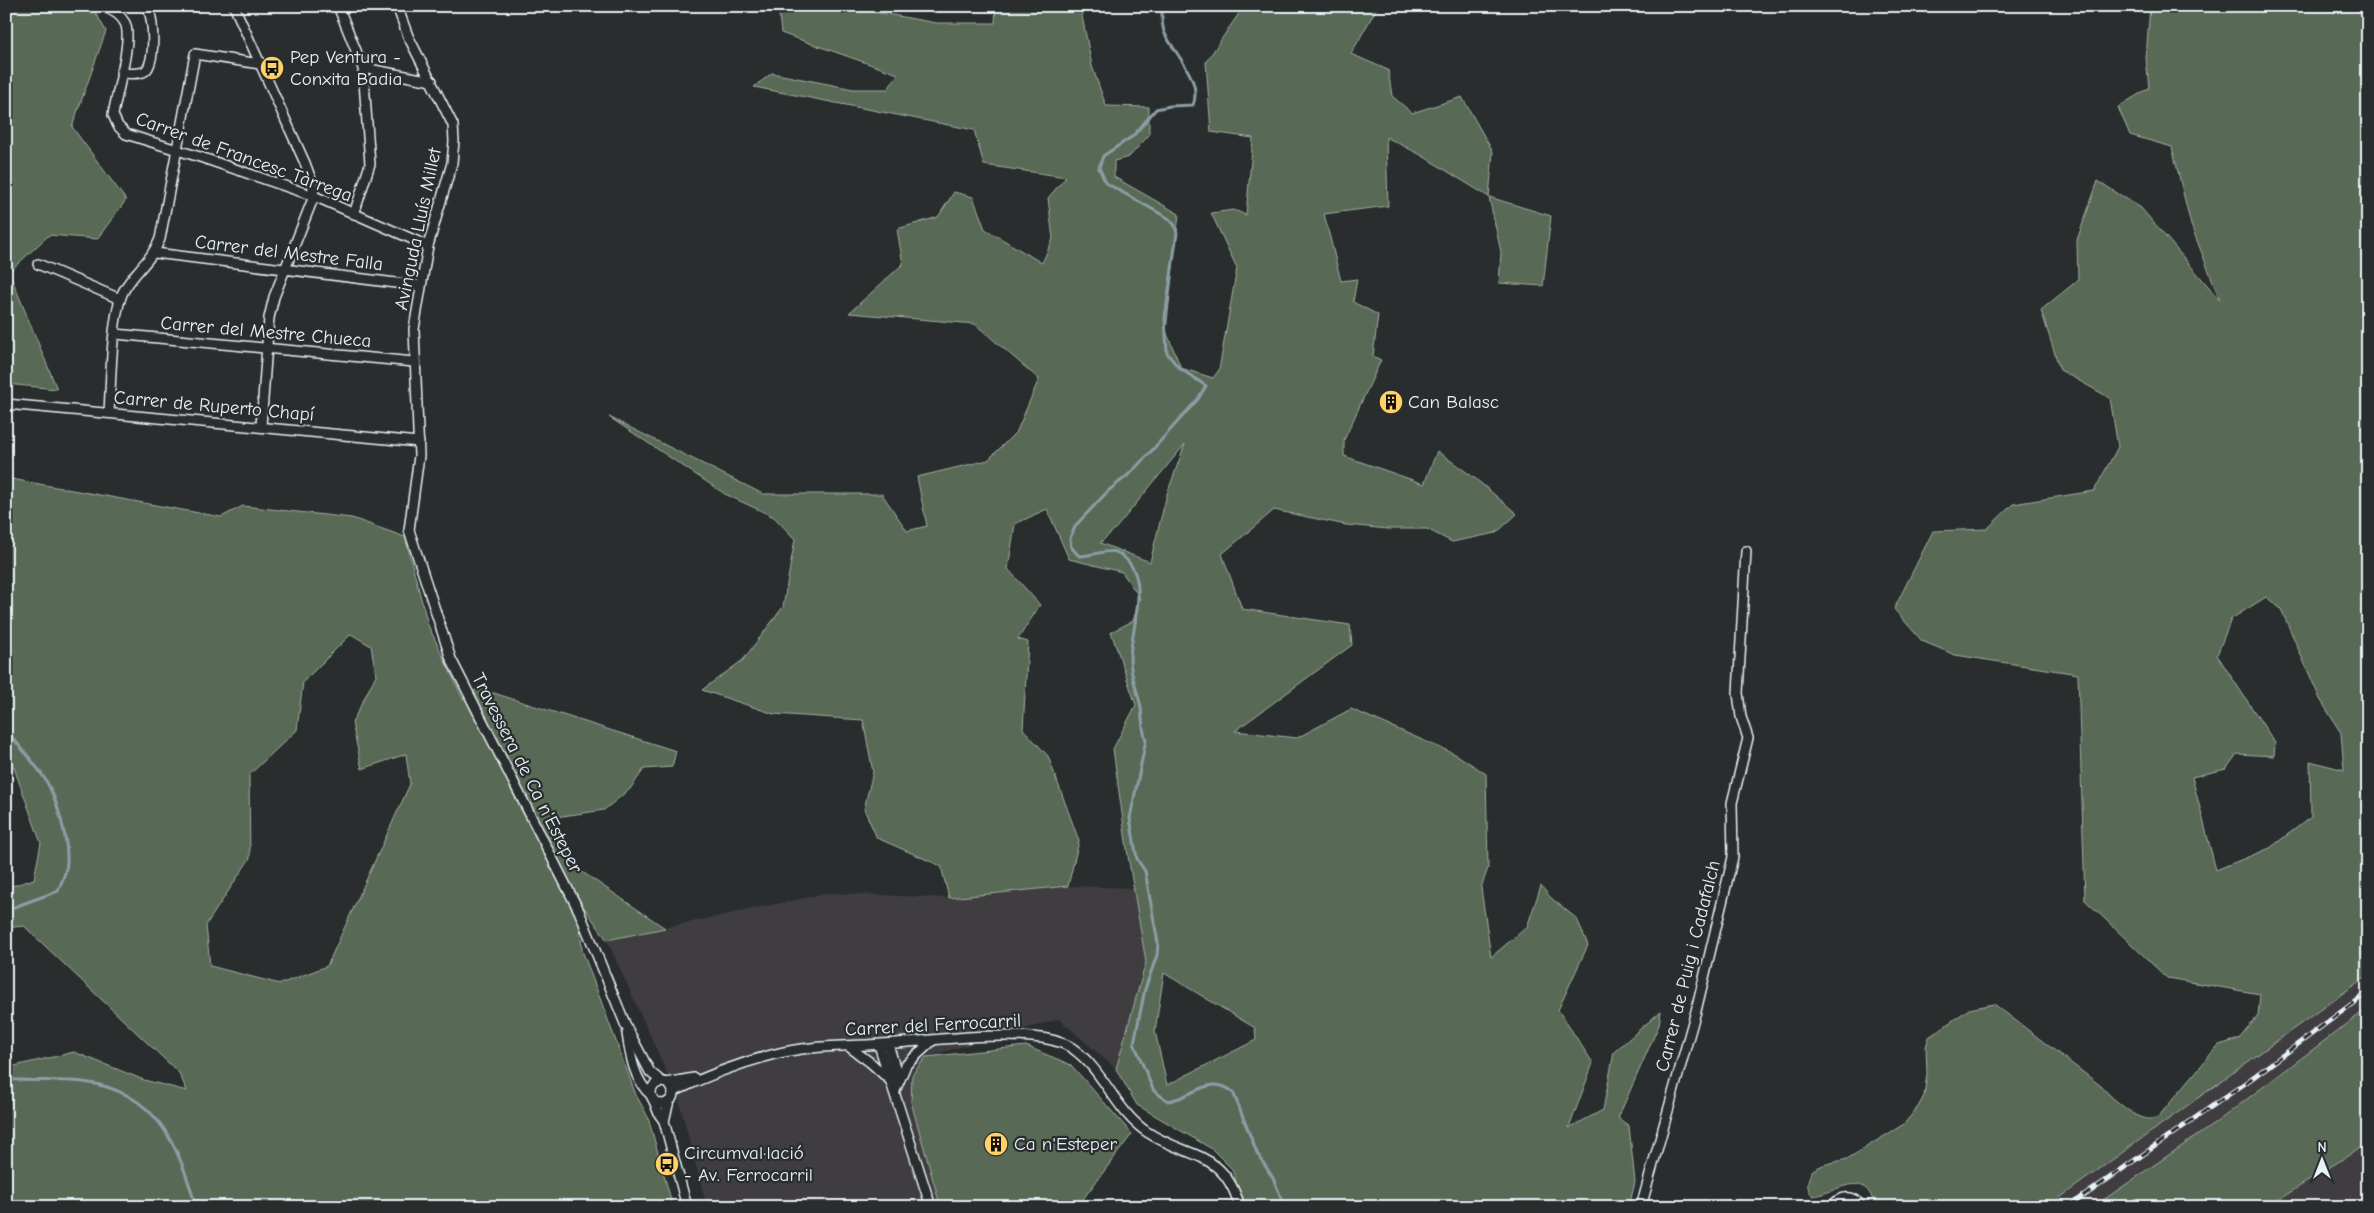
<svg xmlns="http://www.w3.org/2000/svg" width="2374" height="1213" viewBox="0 0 2374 1213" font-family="'Comic Neue',sans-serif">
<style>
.built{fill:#3f3c40}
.green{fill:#596a54;stroke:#a0aea6;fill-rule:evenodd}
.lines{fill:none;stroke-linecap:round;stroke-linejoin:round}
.stream{stroke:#8b9ea7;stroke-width:3}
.minor-casing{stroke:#e8f1f8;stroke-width:12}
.minor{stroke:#2a2d2e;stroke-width:9}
.rail-casing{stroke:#e8f1f8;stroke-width:5}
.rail{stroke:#2a2d2e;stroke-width:3;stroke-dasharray:9;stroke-linecap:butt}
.labels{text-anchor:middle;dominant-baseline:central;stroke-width:4.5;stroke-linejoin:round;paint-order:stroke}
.poi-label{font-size:19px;fill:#e8f1f8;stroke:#2a2d2e;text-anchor:start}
.street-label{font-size:19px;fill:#e8f1f8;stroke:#2a2d2e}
</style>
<rect width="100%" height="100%" fill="#2a2d2e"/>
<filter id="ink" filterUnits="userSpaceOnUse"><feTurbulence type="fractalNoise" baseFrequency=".02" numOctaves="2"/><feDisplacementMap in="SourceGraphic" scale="10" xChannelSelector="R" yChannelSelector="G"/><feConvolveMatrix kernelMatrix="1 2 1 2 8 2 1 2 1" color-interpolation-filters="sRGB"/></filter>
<g filter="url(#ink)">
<g class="built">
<path d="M1068,886l66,2 12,74 -30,107 -57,-50 -133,38 25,150h-244l-29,-110 -71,-157 221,-47 121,5z"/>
<path d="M2368,975v33l-154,116 -121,83h-46z"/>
<path d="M2368,1143v64h-101z"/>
</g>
<g class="green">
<path d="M6,6h86l14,25 -34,96 54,73 -29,39 -48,-4 -40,37 48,117 -51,-5z"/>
<path d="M788,6h55l93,17h59l1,-17h84l12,60 14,40 43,1v28l-20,22 -15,4v16l65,37 -13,117 15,37 32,10 6,-8 18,-102 -26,-55 23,-3 12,5 7,-77 -42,-6 -5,-70 38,-56h134l-27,48 37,16 4,26 20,17 50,-16 31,55 -4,45 62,19 -8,70 -44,-3 2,-31 -12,-55 -68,-42 -35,-18 2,69 -64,8 17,67 16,-2 -4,23 25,13 -5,41 8,4 -37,80v16l80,28 13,-33 39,28 41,35 -21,19 -44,9 -25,-13h-39l-42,-4 -72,-15 -52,44 20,55 108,16 2,20 -117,86 62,7 54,-29 106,46 29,19 2,94 -7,20 10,69 36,-30 14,-41 9,11 27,22 11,26 -30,65 35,53 -24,65 34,-18 11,-58 47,-41 -2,14 -41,93 11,8 6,56 -6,25h-385l-12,-38 -20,-20 -75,-44 -21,-36 30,-107 -18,-106 -15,-107 23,-44 -25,-73 22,-11 7,-23 -18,-26 -53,-13 -22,-50 -32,15 -7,45 32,36 -22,34 10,3 -5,87 25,27 31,85 -11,45 -119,12 -8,-32 -64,-28 -13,-29 9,-37 -10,-52 -89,-6 -72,-24 41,-30 40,-53 12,-68 -21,-22 -49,-23 -116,-77 154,77h119l25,37 20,-5 -10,-49 71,-17 29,-29 22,-52 -64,-55 -126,-11 54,-49 -6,-35 41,-12 16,-25 19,5 12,32 57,34 11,-24 -5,-41 18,-21 -82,-12 -10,-35 -220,-43 18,-14 81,16h35l10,-15 -117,-41 -2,-18zM1185,444l-18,50 -17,68 -50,-19 16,-15zM1164,973l91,55 1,12 -89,45 -12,-54z"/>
<path d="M2150,6h218v969l-321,232h-172c-10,-41 -38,-14 -62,-11 -8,-8 -6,-17 0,-26l10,-5 24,-6 57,-35 14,-17 6,-11 3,-22 -1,-27 3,-10 40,-28 25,-5 107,82c11,12 43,43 58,30l56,-67 4,-4 20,-6 19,-23 2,-22 -93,-16 -82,-78 -7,-226 -123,-19 -33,-14 -28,-32 39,-78 54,-2 26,-25 81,-13 24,-44 -8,-49 -50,-28 -19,-60 37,-30 -1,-40 21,-59 43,27 79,92 -29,-75 -19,-78 -42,-12 -12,-28 31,-19 -3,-30zM2266,597l15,12 39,90 21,34 3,37 -34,-9 1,56 -41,31 -54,22 -24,-93 34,-8 11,-15 37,2 1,-13 -58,-88 14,-36z"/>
<path d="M6,478l215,39 22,-11 109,12 53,19 23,88 35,74 15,-11 198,63 -4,16 -28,2 -14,20 -26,21 -55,8 26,49 90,61 -58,12 -29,-41 4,51 54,145 12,22 25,90h-667v-139l68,-16 70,28 43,11 -8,-18 -155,-147 -18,2v-40l28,-9 7,-36 -31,-86 -4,-4zM351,634l20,12 5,29 -24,48 10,46 44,-15 4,30 -83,182 -47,18 -70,-18 -4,-41 44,-67 -1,-83 48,-45 6,-48z"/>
<path d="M2368,1008v135l-101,64h-174l121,-83z"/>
<path d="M1026,1046l45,19 61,69 -55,73h-125l-12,-2 -29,-103 1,-27 14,-18z"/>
</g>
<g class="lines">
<g class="stream">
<path d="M1162,6c0,9 -1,19 3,28 10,20 38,47 28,71l-23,1 -14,3 -23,27 -30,20 -4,12 7,15 62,35 6,6 3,9 -12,85 2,35 11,14 28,19 -8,13 -51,57 -20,20 -19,15 -32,34 -6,13 1,9 8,9c10,0 31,-7 37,-4 39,20 15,74 14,106 0,16 6,29 10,45 3,12 1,24 6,37l-16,78 7,41 8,12 13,72 -1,12 -12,34 -11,54 17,42 3,6 14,10c24,-3 42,-28 65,-9l24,61 16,25 12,29"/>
<path d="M6,730c13,16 28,32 39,49 12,19 23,60 22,82 0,11 -5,20 -9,30l-52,19"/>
<path d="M6,1079c26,3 52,0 77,3 74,9 95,62 113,125"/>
</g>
<g class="minor-casing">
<g id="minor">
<path d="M104,6c9,5 16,8 21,17 8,16 -9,72 -12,92l5,11 8,8 77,24 111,38 114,50"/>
<path d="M234,6l71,157 7,19 2,14 -40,101 -5,21 -8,108"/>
<path d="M338,6l25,62 7,96 -16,50"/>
<path d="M397,6l11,30 45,89 1,16 -2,22 -24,83 -14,83 5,127 -10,74 42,129 128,252 47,115 24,46 12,10"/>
<path d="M363,68l69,13"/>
<path d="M121,73c7,0 18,2 24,-2 11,-8 9,-53 2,-65"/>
<path d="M155,253l265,33"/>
<path d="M38,264l82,35"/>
<path d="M115,334l299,28"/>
<path d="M6,404l413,38"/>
<path d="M109,413c2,-31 2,-95 14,-121 10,-20 28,-30 37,-53l35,-185 65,10"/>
<path d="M627,1034c3,20 7,47 24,61"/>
<path d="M888,1044l11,37"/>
<path d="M879,1045l52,162"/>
<path d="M848,1046l23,17 21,19"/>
<circle cx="662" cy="1093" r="11"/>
<path d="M666,1083l28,-5"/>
<path d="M895,1091l11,-26 26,-24"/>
<path d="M673,1092c33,-16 67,-29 102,-38 35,-9 71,-7 106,-10 50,-3 101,-11 151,-7 13,1 29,4 40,11 32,22 43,63 75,84 41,27 76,17 93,75"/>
<path d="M654,1101l5,13 5,7 23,86"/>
<path d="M664,1121l5,-20"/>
<path d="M1641,1207l55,-196 37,-154 -1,-54 16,-65 -7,-21 -3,-24 8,-142"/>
<path d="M1832,1207c7,-12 22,-13 29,0"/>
</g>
</g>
<use href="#minor" class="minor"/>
<g class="rail-casing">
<path id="rail" d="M2068,1207l180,-126 120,-89"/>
</g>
<use href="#rail" class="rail"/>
</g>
</g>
<defs>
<g id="bus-disc" transform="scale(1.25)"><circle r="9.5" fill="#ffd166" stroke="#2a2d2e"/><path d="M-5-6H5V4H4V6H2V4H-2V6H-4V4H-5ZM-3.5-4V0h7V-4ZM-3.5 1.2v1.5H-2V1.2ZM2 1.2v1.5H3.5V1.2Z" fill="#111"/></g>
<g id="building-disc" transform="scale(1.25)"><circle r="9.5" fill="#ffd166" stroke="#2a2d2e"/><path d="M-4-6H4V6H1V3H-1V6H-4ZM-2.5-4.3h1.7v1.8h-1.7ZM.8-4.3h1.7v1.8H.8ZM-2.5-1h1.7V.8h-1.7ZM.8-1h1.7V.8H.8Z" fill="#111"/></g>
</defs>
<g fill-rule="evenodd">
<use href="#bus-disc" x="272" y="68"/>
<use href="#building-disc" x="1391" y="402"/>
<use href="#building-disc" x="996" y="1144"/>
<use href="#bus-disc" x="667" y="1164"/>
</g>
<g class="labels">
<g class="poi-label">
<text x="290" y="57">Pep Ventura -<tspan x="290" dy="22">Conxita Badia</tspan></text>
<text x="1408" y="402">Can Balasc</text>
<text x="1014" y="1144">Ca n'Esteper</text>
<text x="684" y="1153">Circumval·lació<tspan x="684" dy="22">- Av. Ferrocarril</tspan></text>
</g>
<g class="street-label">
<text transform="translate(244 157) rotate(20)">Carrer de Francesc Tàrrega</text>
<text transform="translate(418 229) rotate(-78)">Avinguda Lluís Millet</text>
<text transform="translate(289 253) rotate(7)">Carrer del Mestre Falla</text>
<text transform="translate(266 332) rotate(5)">Carrer del Mestre Chueca</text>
<text transform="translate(214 406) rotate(5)">Carrer de Ruperto Chapí</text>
<text transform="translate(527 773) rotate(63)">Travessera de Ca n'Esteper</text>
<text transform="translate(1688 966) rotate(-76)">Carrer de Puig i Cadafalch</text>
<text transform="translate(933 1025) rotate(-3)">Carrer del Ferrocarril</text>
</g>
</g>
<rect width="2374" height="1213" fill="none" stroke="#2a2d2e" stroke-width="25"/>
<rect x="12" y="12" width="2349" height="1188" fill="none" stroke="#e8f1f8" stroke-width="2" filter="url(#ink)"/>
<g transform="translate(2322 1160)" stroke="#2a2d2e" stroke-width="4" paint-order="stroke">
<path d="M0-4L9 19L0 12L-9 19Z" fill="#e8f1f8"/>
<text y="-8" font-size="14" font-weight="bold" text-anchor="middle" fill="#e8f1f8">N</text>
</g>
</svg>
